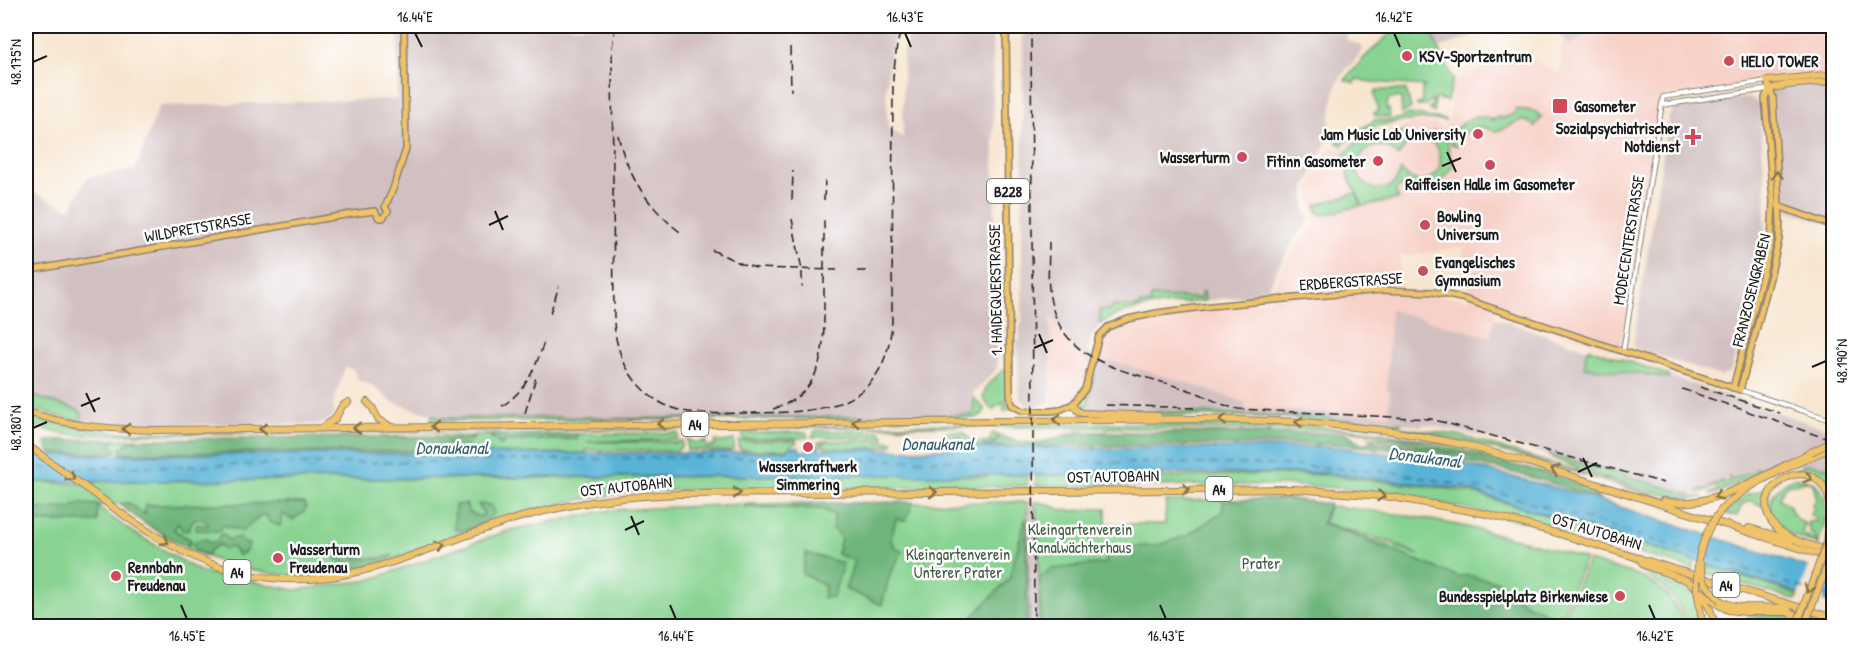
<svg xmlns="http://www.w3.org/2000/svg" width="1859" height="652" viewBox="0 0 1859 652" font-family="'Patrick Hand',sans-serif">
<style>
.built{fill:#f7d1c7;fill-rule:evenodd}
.industrial{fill:#d2bfc0}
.green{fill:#88d391;stroke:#527856;stroke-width:1.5}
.forest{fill:#6eb57b;stroke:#45684c;stroke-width:1.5}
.water{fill:#59b3d7;stroke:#3a687a;stroke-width:1.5}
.pier{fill:#f7e5cf}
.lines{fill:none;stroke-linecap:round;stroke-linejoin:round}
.ferry{stroke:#376070;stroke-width:1.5;stroke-dasharray:8 6;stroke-linecap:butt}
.minor-casing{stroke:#8a8076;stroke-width:6}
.major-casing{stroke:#8a8076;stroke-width:8}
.highway-casing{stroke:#8a8076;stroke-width:8}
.minor{stroke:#fff;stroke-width:4}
.major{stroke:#f0c369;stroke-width:5}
.highway{stroke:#f0c369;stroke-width:6}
.rail{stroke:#1c1c1c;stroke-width:1.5;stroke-dasharray:9 4.5;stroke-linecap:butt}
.highway-bridge-casing{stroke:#8a8076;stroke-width:8;stroke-linecap:butt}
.highway-bridge{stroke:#f0c369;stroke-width:6}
.oneway{stroke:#867042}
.ticks{fill:none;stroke:#1c1c1c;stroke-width:2}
.poi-dot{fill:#d1495b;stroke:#fff;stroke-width:2}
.labels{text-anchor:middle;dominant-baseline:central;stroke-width:5;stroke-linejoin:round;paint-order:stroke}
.shield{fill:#fff;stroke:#606060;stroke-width:1.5}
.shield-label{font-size:15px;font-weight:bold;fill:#1c1c1c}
.poi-label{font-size:16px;font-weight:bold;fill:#1c1c1c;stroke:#fff;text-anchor:start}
.street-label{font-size:16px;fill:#1c1c1c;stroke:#fff}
.park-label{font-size:16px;fill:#425c45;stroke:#fff}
.water-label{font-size:18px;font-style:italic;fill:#376070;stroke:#fff}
.neatline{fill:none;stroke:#1c1c1c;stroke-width:2}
.ticks-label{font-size:15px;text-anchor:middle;fill:#1c1c1c}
</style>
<rect width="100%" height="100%" fill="#fff"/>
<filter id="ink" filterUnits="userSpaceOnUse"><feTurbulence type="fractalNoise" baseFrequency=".0167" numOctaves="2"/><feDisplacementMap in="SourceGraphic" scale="12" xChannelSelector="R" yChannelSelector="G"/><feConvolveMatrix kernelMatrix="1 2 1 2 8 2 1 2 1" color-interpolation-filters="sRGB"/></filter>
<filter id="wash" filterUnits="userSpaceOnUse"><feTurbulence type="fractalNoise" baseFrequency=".008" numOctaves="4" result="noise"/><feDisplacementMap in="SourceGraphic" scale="24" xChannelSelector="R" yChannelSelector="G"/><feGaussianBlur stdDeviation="1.35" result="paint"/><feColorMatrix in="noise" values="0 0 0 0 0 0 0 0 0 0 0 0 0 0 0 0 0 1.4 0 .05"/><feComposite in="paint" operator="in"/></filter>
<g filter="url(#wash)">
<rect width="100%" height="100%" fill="#f7e5cf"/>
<g class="built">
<path d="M1602,26h231v52l-61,6 -5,-3 -104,16 -40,255 -128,-42v8l-5,19 -100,-26 -3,79 3,1 -1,23h-3l-141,-5v-6l-82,-28 -1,2 -53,-17 -1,2 -8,-2 -6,-4 8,-23 26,-14 142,-19 1,-9 29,-53 18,-16 -7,-13 -1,-19 20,-42 9,1 17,-13 11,-5 31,-3 12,-4 13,-1h11l8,5 7,-10 4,-38 53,-21 8,-4 4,-5 38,23 7,-6 -3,-15 4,-13 7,6zM1463,246l7,54 -70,-11v-34l10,1z"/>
<path d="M1051,314l6,12 16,21 18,19 -13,34 -27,11z"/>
</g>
<g class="industrial">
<path d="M398,26h500l-8,25 -4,39 2,37 15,11v-88l9,-24h80l5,343 -26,27v19l-369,4v-2l-160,1 -50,-16 -20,-17 -12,-3 -7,-13 -8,-2 -12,38 1,11 -9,7 -7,1 -173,1 -48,-2 -16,-2 1,-5 -4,-6 -52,-16v-178l8,-24 37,18 16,-33 48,-7 24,-64 238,-7z"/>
<path d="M1023,26h324v14l14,5 1,2 -1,6 -16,18 -7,11 -4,10 -7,48 -22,49v19l4,10 -3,7 -10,11 -31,56 -6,3 -98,10 -51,12 -13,10 -8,15 -2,10 13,8 8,2 1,-2 76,22 61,21 -1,6 144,5 1,-23 -3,-1 3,-80 100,27 5,-19 338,113v37l-16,-1 -20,-5 16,-8 -3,-6 -3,-1 -17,10 -19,5v2l-13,5 -2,-2 -2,4 -30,13 -2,-2 -15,7h-7l-2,2 1,2 -7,2 -209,-58 -59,-13 -3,2 -29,-5 -75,-4 -234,-8 1,-5h4l9,-37 -6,-1 -18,-19 -22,-31 -1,87 -17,4 -5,-1 -8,-8 -3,-58h3v-16h2z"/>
<path d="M1428,26h57l-15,11 -31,11z"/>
<path d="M1550,26h52l-32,19z"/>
<path d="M1833,78v148l-52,-18 -8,-111 -4,-8 3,-5z"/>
<path d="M1750,97l9,7 7,94 -2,47 -33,126 -10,5 -85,-27 -3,-3 36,-230 8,-9z"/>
<path d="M1027,502h8l4,31v91h-11l-1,-3z"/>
</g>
<g class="green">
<path d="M1398,26h30l25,53 -6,22 -8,-1v-2l-5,1v14l-5,-3 3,-3 -2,1 3,-6 -2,-2 -6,6h-8v-2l5,-1v-15l3,-2 -54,-4 -15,-3 -2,4 -9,-3 20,-23z"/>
<path d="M1376,90h30l5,18 -9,6 -1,-15 -2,-2 -11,3 -2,9h3l1,8 -15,-1 -1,-3 4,-2 -4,-18z"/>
<path d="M1516,109l18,2 8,6 -7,9c-17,-12 -21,0 -35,4 -6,2 -8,0 -13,-2 -15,-5 -25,7 -30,18l-6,-2 -2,-8c10,-13 28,-25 44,-16l7,-3 2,2 13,-6z"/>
<path d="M1409,114l37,6c-10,1 -19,-1 -29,0 -24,2 -58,6 -75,25l-5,-2 2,-10 17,-1 19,-12h17l10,-2z"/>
<path d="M1406,131l5,10 -5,4 -8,11c-22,-27 -57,8 -33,28 5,4 12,6 18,5 10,-1 15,-10 18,-19l7,7 10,4 -1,11h6v-11c18,-4 20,-18 14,-34l-7,-6 4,-10 13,9 6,27 -13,17 -9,6 5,-1 1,2 -24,5v-8l-11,-3 -7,7 4,7 -37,7c-4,-18 -17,-23 -15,-44l-6,-3c8,-10 19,-21 31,-24 14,-2 20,2 34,-4z"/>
<path d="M1356,193l5,11 -2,2 -36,9 -4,-2 -3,-8z"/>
<path d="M1202,291l2,1 1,9c-32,3 -79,4 -105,23v-14h12v-4l27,1v-3h12v-7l50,1z"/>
<path d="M1588,348l81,27 -1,3c-28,-5 -57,-7 -83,-11l1,-16z"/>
<path d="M1003,370h4l1,32 2,6 -4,3 -3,-1 2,-7 -3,-1 -2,4h-5l-1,4 -4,-2 -7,-10 3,-11z"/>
<path d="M1094,373h1l-7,32h-4v4l233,8 86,6 -11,4 -112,-10 -94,-1 -100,-5 -4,-3c0,-8 9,-24 12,-35z"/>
<path d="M26,394l52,16 4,4 -1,7 -25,-5 -30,-10z"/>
<path d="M973,397l12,13 -2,4 -8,4 -544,3 1,-7 10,4 160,-1 1,2 368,-4 2,-3z"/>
<path d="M26,414l22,7v5l4,-4 35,7 34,3h183l-228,3 -18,-2 -32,-9z"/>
<path d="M1040,423l253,1 88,8 69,12 -103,-14 -416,-4 -616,7z"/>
<path d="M1404,428l54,7 207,63 39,-1c-17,4 -31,3 -48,0 -84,-26 -168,-53 -254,-68z"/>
<path d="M815,431h65l4,6h-72z"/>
<path d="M950,431l13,1 10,11 16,-2 4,-8 6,3c-12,15 -26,10 -43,8l-1,3 -18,-1v-6l24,-1v-2h-18l1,-3z"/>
<path d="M806,432l2,5 -6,1 -59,1 -1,-3 2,-3z"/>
<path d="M678,433v6l-92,3h87v1l9,-2v5l-5,5 -91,-1v3l-531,3 -2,-3h57l6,-3 -8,-4 9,-7h22l-11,3 -7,6v5l348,-2 -22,-7v-3l24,-1 3,-5h15l12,10 4,-4 72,-2v-5z"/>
<path d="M1368,437l27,1 103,18 24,7z"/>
<path d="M687,439l10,4 9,-2v6l9,-1v-5l9,1 10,-2v9l-4,2 -43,-1z"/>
<path d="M796,440l1,3 -4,1 -6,6h-44l-4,-1v-8z"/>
<path d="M880,440l13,2v2c-12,6 -58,6 -72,2l-4,2 1,-6 5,-1 -2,2 2,2 2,-2 -1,-2z"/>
<path d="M1547,454l145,41 -16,1 -13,-2c-19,-6 -107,-29 -116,-40z"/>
<path d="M1790,457l-74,37h-7l9,-4 -2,-4 -17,7 -1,-1 2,-3h7l15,-8 2,3 6,-3 -1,-4 3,3 22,-9 2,-4 2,2 13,-5 -1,-2z"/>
<path d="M1806,464l27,4v25c-17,-15 -10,-22 -39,-23z"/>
<path d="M988,474l39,1v11l-389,5c-46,6 -91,14 -136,28 -39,12 -76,28 -114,42l3,-5c-26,6 -36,1 -59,-9l5,12 22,10c-64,14 -113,5 -172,-20l4,-9 -17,-10 4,-8 10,4 5,-6 8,-2 8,5 -2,3 -12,2 27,-3 20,6 20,-16 42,-3 -159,-7v11l-16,-13 -31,2 2,4 31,22 70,41 94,18 74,-10 141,-50 100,-20 135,-6 282,-2 2,122h9l1,-4v-86l-4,-32c10,-1 18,5 27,8 14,3 30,-2 44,-2v16h59l1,-23 123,-2 40,5 -7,19 97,32 -26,-12 -69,-20 5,-17c87,8 173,26 256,53l-29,67h-1530v-144c23,0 45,3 68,2l-2,-2 39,-1 791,-6h46v1l19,1z"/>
<path d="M1272,474l55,1 122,14 21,3 120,37 2,4 -1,4 5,3v2c-88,-26 -168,-45 -259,-54 -41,-4 -82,-3 -123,-3 -59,1 -119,1 -178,1v-10l132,1z"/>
<path d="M1782,476l-11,11 -6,20 -16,-7 -8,6 -4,10 -12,-2 21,-19 12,-3z"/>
<path d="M1795,478c37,0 34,38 24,63 -7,-5 -11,-10 -11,-19l8,-1 1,-2 -7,-5 4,-4 -2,-6 5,-3 -4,-18 -9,-2c-16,7 -17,-4 -25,18l11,7c1,8 7,14 15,18l-3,9 17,10v2c-13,-5 -29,-9 -39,-19 -20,-17 -6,-42 15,-48z"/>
<path d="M1604,533l90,28v8l-93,-26z"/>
<path d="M1588,561c49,14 75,14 98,65h-127z"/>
<path d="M1626,561l20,8 25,17 5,-3 19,13 6,30h-12c-14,-36 -32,-44 -63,-65z"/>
<path d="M1706,565l92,30 -2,5 -90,-27z"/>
<path d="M1776,614l16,1 -5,11h-18l-6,-7 -19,4 4,-7z"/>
</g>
<g class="forest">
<path d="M1079,432l267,1 17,11 10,-3c37,5 211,29 226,58 -85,-31 -174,-48 -264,-55l-360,3 18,-3 6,-8c13,3 25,8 38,7 15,-2 28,-10 42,-11z"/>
<path d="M577,434v5l-72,2 -4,4 -12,-10z"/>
<path d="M474,436l-3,4 -24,1v3l22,1v6l-348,2c0,-10 10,-11 18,-14z"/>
<path d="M117,439l-8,6 8,5 -7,3h-61l-4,-11 7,-2z"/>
<path d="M1289,499l40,5 -7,19 137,54 7,-2 34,7 7,8 21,15 21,9 -1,5 9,4 -1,3h-516v-49l11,-8 55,-6v-6l13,-10 37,-1 30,-10 36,-24 2,-12z"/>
<path d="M913,502l-7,19 -10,-2 -5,20 4,8 7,5 -13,25 -7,28 -37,-16 10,-28 -18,-7 4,-16 -9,-11 3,-11 -13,-7 -77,-2v-3z"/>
<path d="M129,503l16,12v-10l159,-2 2,5 -2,4 -12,8 -9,-6 -3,12 -11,-4 -2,-6 -5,-1 -20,16 -20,-6 -2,6 -24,-1 -1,-2 2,-4 10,2 1,-2 -7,-6 -8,2 -5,11 -6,-1 -4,-7 -4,7 17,10 -5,8 -41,-24 -26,-20z"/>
<path d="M78,504l20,1 -1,17h-71v-13l44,-1z"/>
<path d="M466,504l3,8 12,5 3,-3 -6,-10 13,1 3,9c-10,9 -26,19 -40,15l1,-24z"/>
<path d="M1025,520h2l-1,106h-69l13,-7 39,-40z"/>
<path d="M221,534h3l4,6 12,-3 2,5 7,2 -3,7 -7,5 -7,-9 -9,2 -3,-5 -10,6 -2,5 -13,-5 -2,-7 4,-3 9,-1 4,4 7,-2z"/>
<path d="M332,546l21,5 3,7 23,1 13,-4 -4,6 -29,8 -22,-10z"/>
<path d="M806,553l37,10 -10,34 -10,1 2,-12 -23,-13z"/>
</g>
<path class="water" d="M814,445h3l1,4 70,1 1,-2 1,2h13l124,-3 43,2 266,-2 119,15 121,31 257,82v29l-368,-115 -140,-16 -770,4 -529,5v-27l682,-2 78,-2 4,-4h9l1,4 13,-1z"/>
<path class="pier" d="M1810,564l23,8 -11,31 -24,-7z"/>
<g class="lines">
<g class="ferry">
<path d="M26,468h29"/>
<path d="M62,468l638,-11 587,8 107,7 103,20 202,62"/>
<path d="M1704,555l103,35"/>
<path d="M1820,594l14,4"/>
</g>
</g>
</g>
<g filter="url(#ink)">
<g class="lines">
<g class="minor-casing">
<g id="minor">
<path d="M1662,105l107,-16"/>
<path d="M1623,352l40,-255 104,-16"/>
<path d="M1740,390l94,31"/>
</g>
</g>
<g class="major-casing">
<g id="major">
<path d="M1006,26l4,368 2,11 11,6h28l8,-1 14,-6 12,-15 14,-53 9,-9 20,-8 29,-6 54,-7 170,-16 52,2 28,6 279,92 30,-112 9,-39 1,-17 -7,-125 -5,-12"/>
<path d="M1778,206l56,20"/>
<path d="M375,211l4,7h4l5,-7 -3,-4 8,-18 13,-40 -2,-123"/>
<path d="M26,271l325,-57 24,-3"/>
<path d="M1733,388l38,-145 2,-42 -8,-103 4,-9"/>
</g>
</g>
<g class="highway-casing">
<g id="highway">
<path d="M1767,81l67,-7"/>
<path d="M1769,89l18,-4 47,-4"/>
<path d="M367,402l5,5 6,12 13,8"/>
<path d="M1073,404l4,6 5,3 76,3"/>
<path d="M26,411c41,16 86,18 130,19l758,-8"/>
<path d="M917,422l283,-3 106,3 86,9 73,14 62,17 307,97"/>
<path d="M322,428l13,-9 7,-13 6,-4"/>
<path d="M26,444c24,18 49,36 73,53 35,26 72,52 113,67 114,43 200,-14 306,-46 52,-15 106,-22 161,-24l617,-5 96,8 95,17 63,17 284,87"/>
<path d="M1663,501c49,10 104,-28 148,-49"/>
<path d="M1722,509c29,-30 75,-44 112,-63"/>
<path d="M1749,528l42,12"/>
<path d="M1827,542c1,-15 6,-33 1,-46 -15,-47 -86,-8 -53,30 14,16 40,20 59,26"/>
<path d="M1639,558l5,7 42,15 33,25 9,5 18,2h41l47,14"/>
<path d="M1697,590l6,36"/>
<path d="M1699,591l11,18 6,17"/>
<path d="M1721,601c20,11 45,3 67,8"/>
</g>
</g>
<use href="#minor" class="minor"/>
<use href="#major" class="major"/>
<use href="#highway" class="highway"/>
<g class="rail">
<path d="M615,26l-3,22 2,272c1,41 26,82 69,91 22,4 47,2 69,2 71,-1 134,-3 140,-92l1,-244 4,-32 5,-19"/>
<path d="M1031,26l3,600"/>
<path d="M791,34l1,-8"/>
<path d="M790,47l1,44"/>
<path d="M618,135c9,40 30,72 62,97"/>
<path d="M792,200l1,-29"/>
<path d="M824,200l1,-20"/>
<path d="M792,219l10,51v17"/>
<path d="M1049,242c0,18 -2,37 1,55 11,63 68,72 119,87 10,3 21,6 31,10 13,6 24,12 38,15l193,10 233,64"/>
<path d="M712,250l30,14 14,4 81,2"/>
<path d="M857,271h12"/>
<path d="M550,313l9,-27"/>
<path d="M1700,387l80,26"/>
<path d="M1682,389l152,52"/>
<path d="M1105,405l89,3"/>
<path d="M502,406c25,-16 34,-39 43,-67"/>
<path d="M773,409c54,-17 51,-64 51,-111 0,-26 0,-52 0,-79"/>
<path d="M525,413l11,-36"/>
</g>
<g class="highway-bridge-casing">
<g id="highway-bridge">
<path d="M1811,452l23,-11"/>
<path d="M1700,563l5,20 16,18"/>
<path d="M1697,590c-1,-31 5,-57 25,-81"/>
<path d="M1798,621l29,-79"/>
<path d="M1805,624l29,-76"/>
</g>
</g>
<use href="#highway-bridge" class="highway-bridge"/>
</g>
<defs><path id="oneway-chevron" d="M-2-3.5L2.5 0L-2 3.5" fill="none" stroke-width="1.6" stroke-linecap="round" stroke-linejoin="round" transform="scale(1.5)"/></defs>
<g class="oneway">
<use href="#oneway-chevron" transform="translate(1777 175) rotate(-95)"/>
<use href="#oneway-chevron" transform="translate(1057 420) rotate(180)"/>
<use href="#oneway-chevron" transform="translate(1223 420) rotate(-178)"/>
<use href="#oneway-chevron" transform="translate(856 422) rotate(179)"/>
<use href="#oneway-chevron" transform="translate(1299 422) rotate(-178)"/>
<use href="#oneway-chevron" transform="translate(661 424) rotate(179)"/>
<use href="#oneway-chevron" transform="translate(434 427) rotate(179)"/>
<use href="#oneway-chevron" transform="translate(357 428) rotate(179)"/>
<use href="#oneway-chevron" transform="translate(126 429) rotate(-178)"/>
<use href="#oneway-chevron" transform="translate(263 429) rotate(179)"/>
<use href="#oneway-chevron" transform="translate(1555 470) rotate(-163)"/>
<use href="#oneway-chevron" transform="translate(71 477) rotate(36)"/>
<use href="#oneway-chevron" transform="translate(1808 478) rotate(18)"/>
<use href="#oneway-chevron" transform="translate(1186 489)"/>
<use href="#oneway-chevron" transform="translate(933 492)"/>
<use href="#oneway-chevron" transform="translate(737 493)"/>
<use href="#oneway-chevron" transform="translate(1381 496) rotate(6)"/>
<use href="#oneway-chevron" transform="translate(1718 496) rotate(158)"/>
<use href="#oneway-chevron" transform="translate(165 541) rotate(30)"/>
<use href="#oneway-chevron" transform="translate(441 545) rotate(-21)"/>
<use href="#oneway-chevron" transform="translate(1809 589) rotate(110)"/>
</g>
</g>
<path class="ticks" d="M415,33l7,14M905,33l6,14M1394,33l6,14M33,62l14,-6M1447,152l9,20M1442,166l19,-8M495,211l8,19M489,225l19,-9M1039,334l8,19M1034,348l19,-8M1812,367l14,-6M86,393l9,19M81,406l19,-8M33,428l14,-6M1583,458l9,19M1578,472l19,-9M631,516l8,19M625,530l19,-9M181,605l6,14M670,605l6,14M1160,605l6,14M1649,605l6,14"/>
<g class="poi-dot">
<circle cx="1407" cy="56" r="6"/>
<circle cx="1729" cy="61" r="6"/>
<rect x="1552" y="98" width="16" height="16" rx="3"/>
<circle cx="1478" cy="134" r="6"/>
<path d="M1690 128h6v6h6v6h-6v6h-6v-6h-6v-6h6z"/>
<circle cx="1242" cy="157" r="6"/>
<circle cx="1378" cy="161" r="6"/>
<circle cx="1490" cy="165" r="6"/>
<circle cx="1425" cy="225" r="6"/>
<circle cx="1423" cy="271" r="6"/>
<circle cx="808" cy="447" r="6"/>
<circle cx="278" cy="558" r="6"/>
<circle cx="116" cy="576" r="6"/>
<circle cx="1620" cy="596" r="6"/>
</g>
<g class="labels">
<g class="shield">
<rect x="987" y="179" width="42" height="24" rx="4.5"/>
<rect x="681.5" y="412" width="27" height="24" rx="4.5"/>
<rect x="1205.5" y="477" width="27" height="24" rx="4.5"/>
<rect x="223.5" y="560" width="27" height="24" rx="4.5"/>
<rect x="1712.5" y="573" width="27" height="24" rx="4.5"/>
</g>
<g class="shield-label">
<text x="1008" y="191">B228</text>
<text x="695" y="424">A4</text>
<text x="1219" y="489">A4</text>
<text x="237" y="572">A4</text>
<text x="1726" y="585">A4</text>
</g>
<g class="poi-label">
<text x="1419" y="56">KSV-Sportzentrum</text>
<text x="1741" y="61">HELIO TOWER</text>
<text x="1574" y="106">Gasometer</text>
<text x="1680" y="128" text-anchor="end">Sozialpsychiatrischer<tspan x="1680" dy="18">Notdienst</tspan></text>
<text x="1466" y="134" text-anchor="end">Jam Music Lab University</text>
<text x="1230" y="157" text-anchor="end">Wasserturm</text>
<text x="1366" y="161" text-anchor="end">Fitinn Gasometer</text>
<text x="1490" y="184" text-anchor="middle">Raiffeisen Halle im Gasometer</text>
<text x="1437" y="216">Bowling<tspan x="1437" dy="18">Universum</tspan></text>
<text x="1435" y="262">Evangelisches<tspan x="1435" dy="18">Gymnasium</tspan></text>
<text x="808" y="466" text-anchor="middle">Wasserkraftwerk<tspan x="808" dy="18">Simmering</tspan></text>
<text x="290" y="549">Wasserturm<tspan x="290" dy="18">Freudenau</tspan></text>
<text x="128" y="567">Rennbahn<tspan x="128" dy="18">Freudenau</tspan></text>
<text x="1608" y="596" text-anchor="end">Bundesspielplatz Birkenwiese</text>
</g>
<g class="street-label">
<text transform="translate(198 227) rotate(-10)">WILDPRETSTRASSE</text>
<text transform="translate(1628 240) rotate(-81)">MODECENTERSTRASSE</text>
<text transform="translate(1351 281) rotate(-4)">ERDBERGSTRASSE</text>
<text transform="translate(995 290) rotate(-91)">1. HAIDEQUERSTRASSE</text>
<text transform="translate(1751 290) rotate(-76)">FRANZOSENGRABEN</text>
<text transform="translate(1113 476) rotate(-1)">OST AUTOBAHN</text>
<text transform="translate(626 486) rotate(-6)">OST AUTOBAHN</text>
<text transform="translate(1597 531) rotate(17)">OST AUTOBAHN</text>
</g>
<g class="park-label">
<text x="1080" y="529">Kleingartenverein<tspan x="1080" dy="18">Kanalwächterhaus</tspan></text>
<text x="958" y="554">Kleingartenverein<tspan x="958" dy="18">Unterer Prater</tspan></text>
<text x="1261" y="563">Prater</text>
</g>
<g class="water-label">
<text x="938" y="443">Donaukanal</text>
<text x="452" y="447">Donaukanal</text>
<text transform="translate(1425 457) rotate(7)">Donaukanal</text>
</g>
</g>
<rect width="1859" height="652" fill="none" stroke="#fff" stroke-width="66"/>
<rect x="33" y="33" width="1793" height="586" class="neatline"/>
<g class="ticks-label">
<text x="415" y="22">16.44°E</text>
<text x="905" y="22">16.43°E</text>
<text x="1394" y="22">16.42°E</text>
<text transform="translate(16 62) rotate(-90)" y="5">48.175°N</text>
<text transform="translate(1842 361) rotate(-90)" y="5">48.190°N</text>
<text transform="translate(16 428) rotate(-90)" y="5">48.180°N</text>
<text x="187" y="641">16.45°E</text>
<text x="676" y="641">16.44°E</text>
<text x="1166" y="641">16.43°E</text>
<text x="1655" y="641">16.42°E</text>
</g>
</svg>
